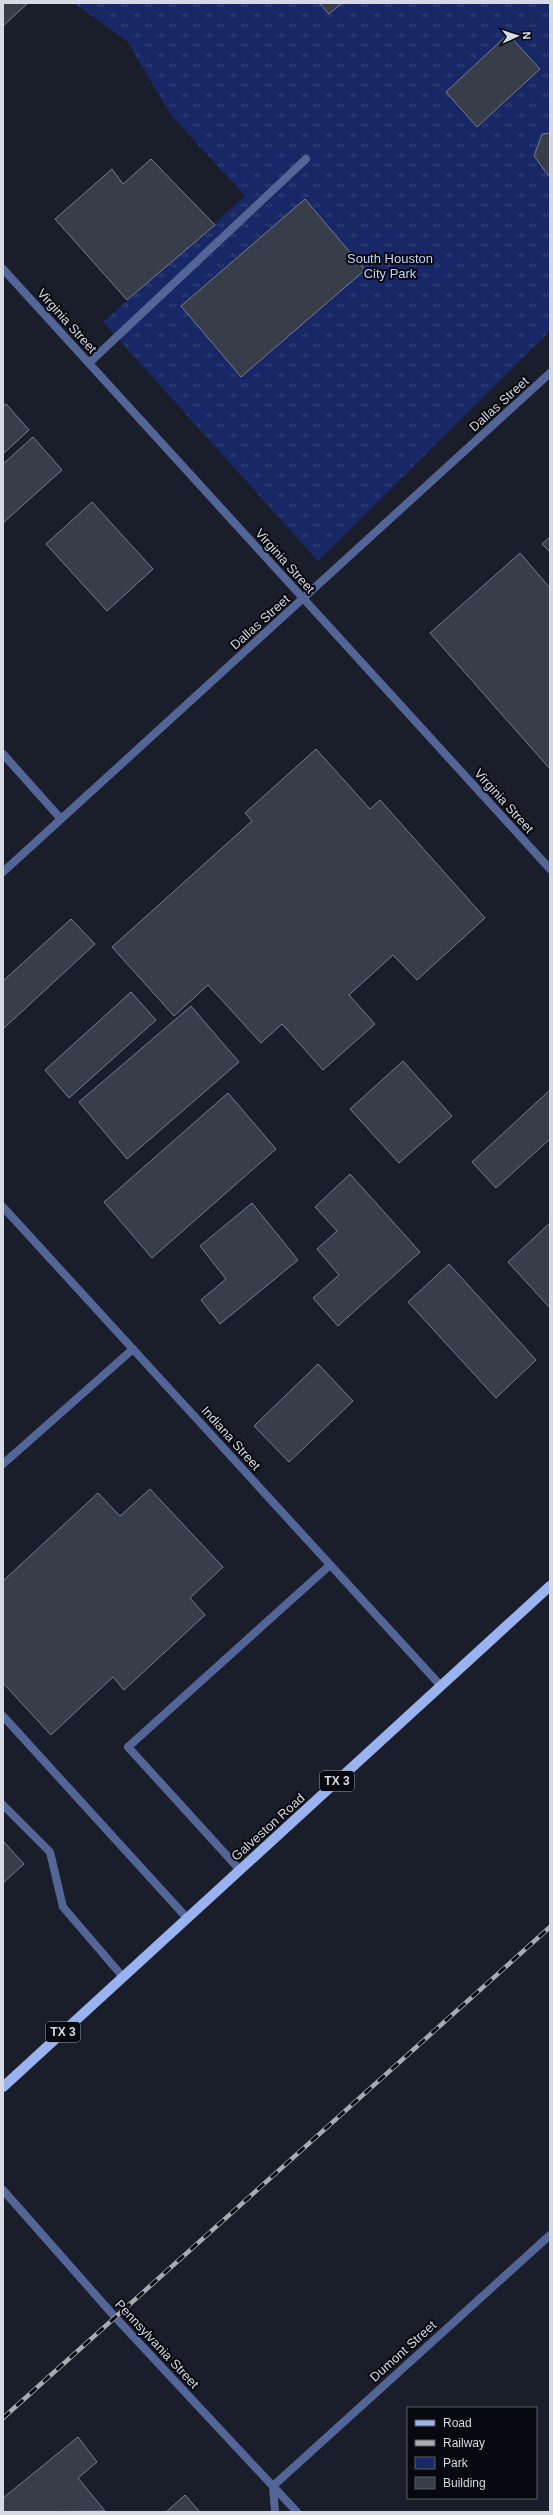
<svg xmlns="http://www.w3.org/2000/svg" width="553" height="2515" viewBox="0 0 553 2515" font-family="Arial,sans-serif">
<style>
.park{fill:url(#park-tufts)}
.building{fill:#383d4a;stroke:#777d8c}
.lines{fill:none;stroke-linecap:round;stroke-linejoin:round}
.service{stroke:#546698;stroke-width:8}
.minor{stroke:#546698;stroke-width:8}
.primary{stroke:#9ab2f0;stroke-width:10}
.rail-casing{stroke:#a7abb4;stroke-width:4.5}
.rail{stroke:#07090e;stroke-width:3;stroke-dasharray:9;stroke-linecap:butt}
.labels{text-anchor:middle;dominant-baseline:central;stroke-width:4;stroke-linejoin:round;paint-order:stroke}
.shield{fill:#07090e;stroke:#989ba2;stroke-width:1}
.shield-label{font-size:12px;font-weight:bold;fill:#d6dae2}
.park-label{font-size:13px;fill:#c1d1fb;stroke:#07090e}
.street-label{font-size:13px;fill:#d6dae2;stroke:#07090e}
</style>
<defs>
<pattern id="park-tufts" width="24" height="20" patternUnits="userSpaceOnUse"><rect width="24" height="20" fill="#182765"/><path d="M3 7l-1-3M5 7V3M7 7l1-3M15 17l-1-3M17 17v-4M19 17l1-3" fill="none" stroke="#39467b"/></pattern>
</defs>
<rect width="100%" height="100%" fill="#1a1e2a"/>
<path class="park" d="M74,3h473l3,3v325l-232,230 -215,-239 142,-126 -74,-81 -44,-74z"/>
<g class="building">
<path d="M3,3h25l-25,23z"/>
<path d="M319,3h23l-13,11z"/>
<path d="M508,34l32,35 -63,58 -31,-35z"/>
<path d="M550,133v42h-2l-14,-19 8,-22z"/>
<path d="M151,159l64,66 -88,75 -72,-81 57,-50 11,15z"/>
<path d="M305,199l60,71 -124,107 -60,-71z"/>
<path d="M6,404l23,26 -26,24v-48z"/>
<path d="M33,437l29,33 -59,53v-59z"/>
<path d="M92,502l61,67 -46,42 -61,-67z"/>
<path d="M550,537v15l-8,-8z"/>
<path d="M520,553l30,35v181l-120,-136z"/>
<path d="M316,749l54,60 10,-9 105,118 -68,62 -24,-25 -44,40 26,29 -52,46 -41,-46 -21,19 -53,-58 -34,31 -62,-69 140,-126 -7,-8z"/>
<path d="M71,919l24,25 -92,85v-48z"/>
<path d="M131,992l25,28 -87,78 -24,-28z"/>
<path d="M191,1006l48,56 -112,97 -48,-57z"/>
<path d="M403,1061l49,55 -53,47 -49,-54z"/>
<path d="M550,1090v49l-54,49 -24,-26z"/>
<path d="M228,1093l48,56 -124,109 -48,-56z"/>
<path d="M350,1174l70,78 -82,74 -25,-28 26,-23 -22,-26 20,-18 -22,-24z"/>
<path d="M252,1203l46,57 -78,64 -19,-24 25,-21 -26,-33z"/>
<path d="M550,1223v85l-42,-46z"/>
<path d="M449,1264l87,96 -40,38 -88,-96z"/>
<path d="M318,1364l35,37 -64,61 -35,-36z"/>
<path d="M150,1489l73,78 -33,31 15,17 -81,75 -11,-13 -62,58 -48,-52v-102l95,-88 22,23z"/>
<path d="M3,1841l21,23 -21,19z"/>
<path d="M78,2437l19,25 -19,16 27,33 -102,1v-14z"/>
<path d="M185,2495l15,17h-34z"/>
</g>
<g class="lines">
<g class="service">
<path d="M89,363l217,-204"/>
<path d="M3,754l58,65"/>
<path d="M3,1464l130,-115"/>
<path d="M3,1716l184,202"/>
<path d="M3,1805l47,47 13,55 60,70"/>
<path d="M240,1870l-112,-123 202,-182"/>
</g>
<g class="minor">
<path d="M3,269l547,600"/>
<path d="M3,872l547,-499"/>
<path d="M3,1207l438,479"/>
<path d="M3,2190l112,127 182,195"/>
<path d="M275,2512l-2,-26 277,-251"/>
</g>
<path class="primary" d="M3,2087l547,-501"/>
<g class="rail-casing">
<path id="rail" d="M3,2418l547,-491"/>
</g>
<use href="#rail" class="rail"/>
</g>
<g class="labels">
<g class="shield">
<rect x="320" y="1771" width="34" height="20" rx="3"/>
<rect x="46" y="2022" width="34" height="20" rx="3"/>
</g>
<g class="shield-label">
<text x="337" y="1781">TX 3</text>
<text x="63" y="2032">TX 3</text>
</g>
<g class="park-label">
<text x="390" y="258">South Houston<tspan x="390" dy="15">City Park</tspan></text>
</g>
<g class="street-label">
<text transform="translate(67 321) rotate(48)">Virginia Street</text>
<text transform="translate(499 404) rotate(-42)">Dallas Street</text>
<text transform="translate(285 561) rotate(48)">Virginia Street</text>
<text transform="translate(260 622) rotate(-42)">Dallas Street</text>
<text transform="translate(504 801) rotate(48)">Virginia Street</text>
<text transform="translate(231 1438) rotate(48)">Indiana Street</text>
<text transform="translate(268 1827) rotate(-42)">Galveston Road</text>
<text transform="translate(157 2344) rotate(47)">Pennsylvania Street</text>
<text transform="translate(403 2351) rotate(-42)">Dumont Street</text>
</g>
</g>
<rect width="553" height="2515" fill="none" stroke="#d6dae2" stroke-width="8"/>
<rect x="407" y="2407" width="130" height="92" fill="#07090e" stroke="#5a5d63"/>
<rect x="415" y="2420" width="20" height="6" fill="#9ab2f0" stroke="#5a5d63"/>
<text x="443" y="2427" font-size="12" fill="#d6dae2">Road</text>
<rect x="415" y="2440" width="20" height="6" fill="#a7abb4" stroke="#5a5d63"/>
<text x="443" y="2447" font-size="12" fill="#d6dae2">Railway</text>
<rect x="415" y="2457" width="20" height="12" fill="url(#park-tufts)" stroke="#5a5d63"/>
<text x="443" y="2467" font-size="12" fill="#d6dae2">Park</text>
<rect x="415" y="2477" width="20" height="12" fill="#383d4a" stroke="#5a5d63"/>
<text x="443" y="2487" font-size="12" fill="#d6dae2">Building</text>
<g transform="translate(517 36) rotate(87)" stroke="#07090e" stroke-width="3" paint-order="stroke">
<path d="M0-3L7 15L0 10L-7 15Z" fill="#d6dae2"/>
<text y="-6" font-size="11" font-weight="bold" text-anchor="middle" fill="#d6dae2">N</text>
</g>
</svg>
